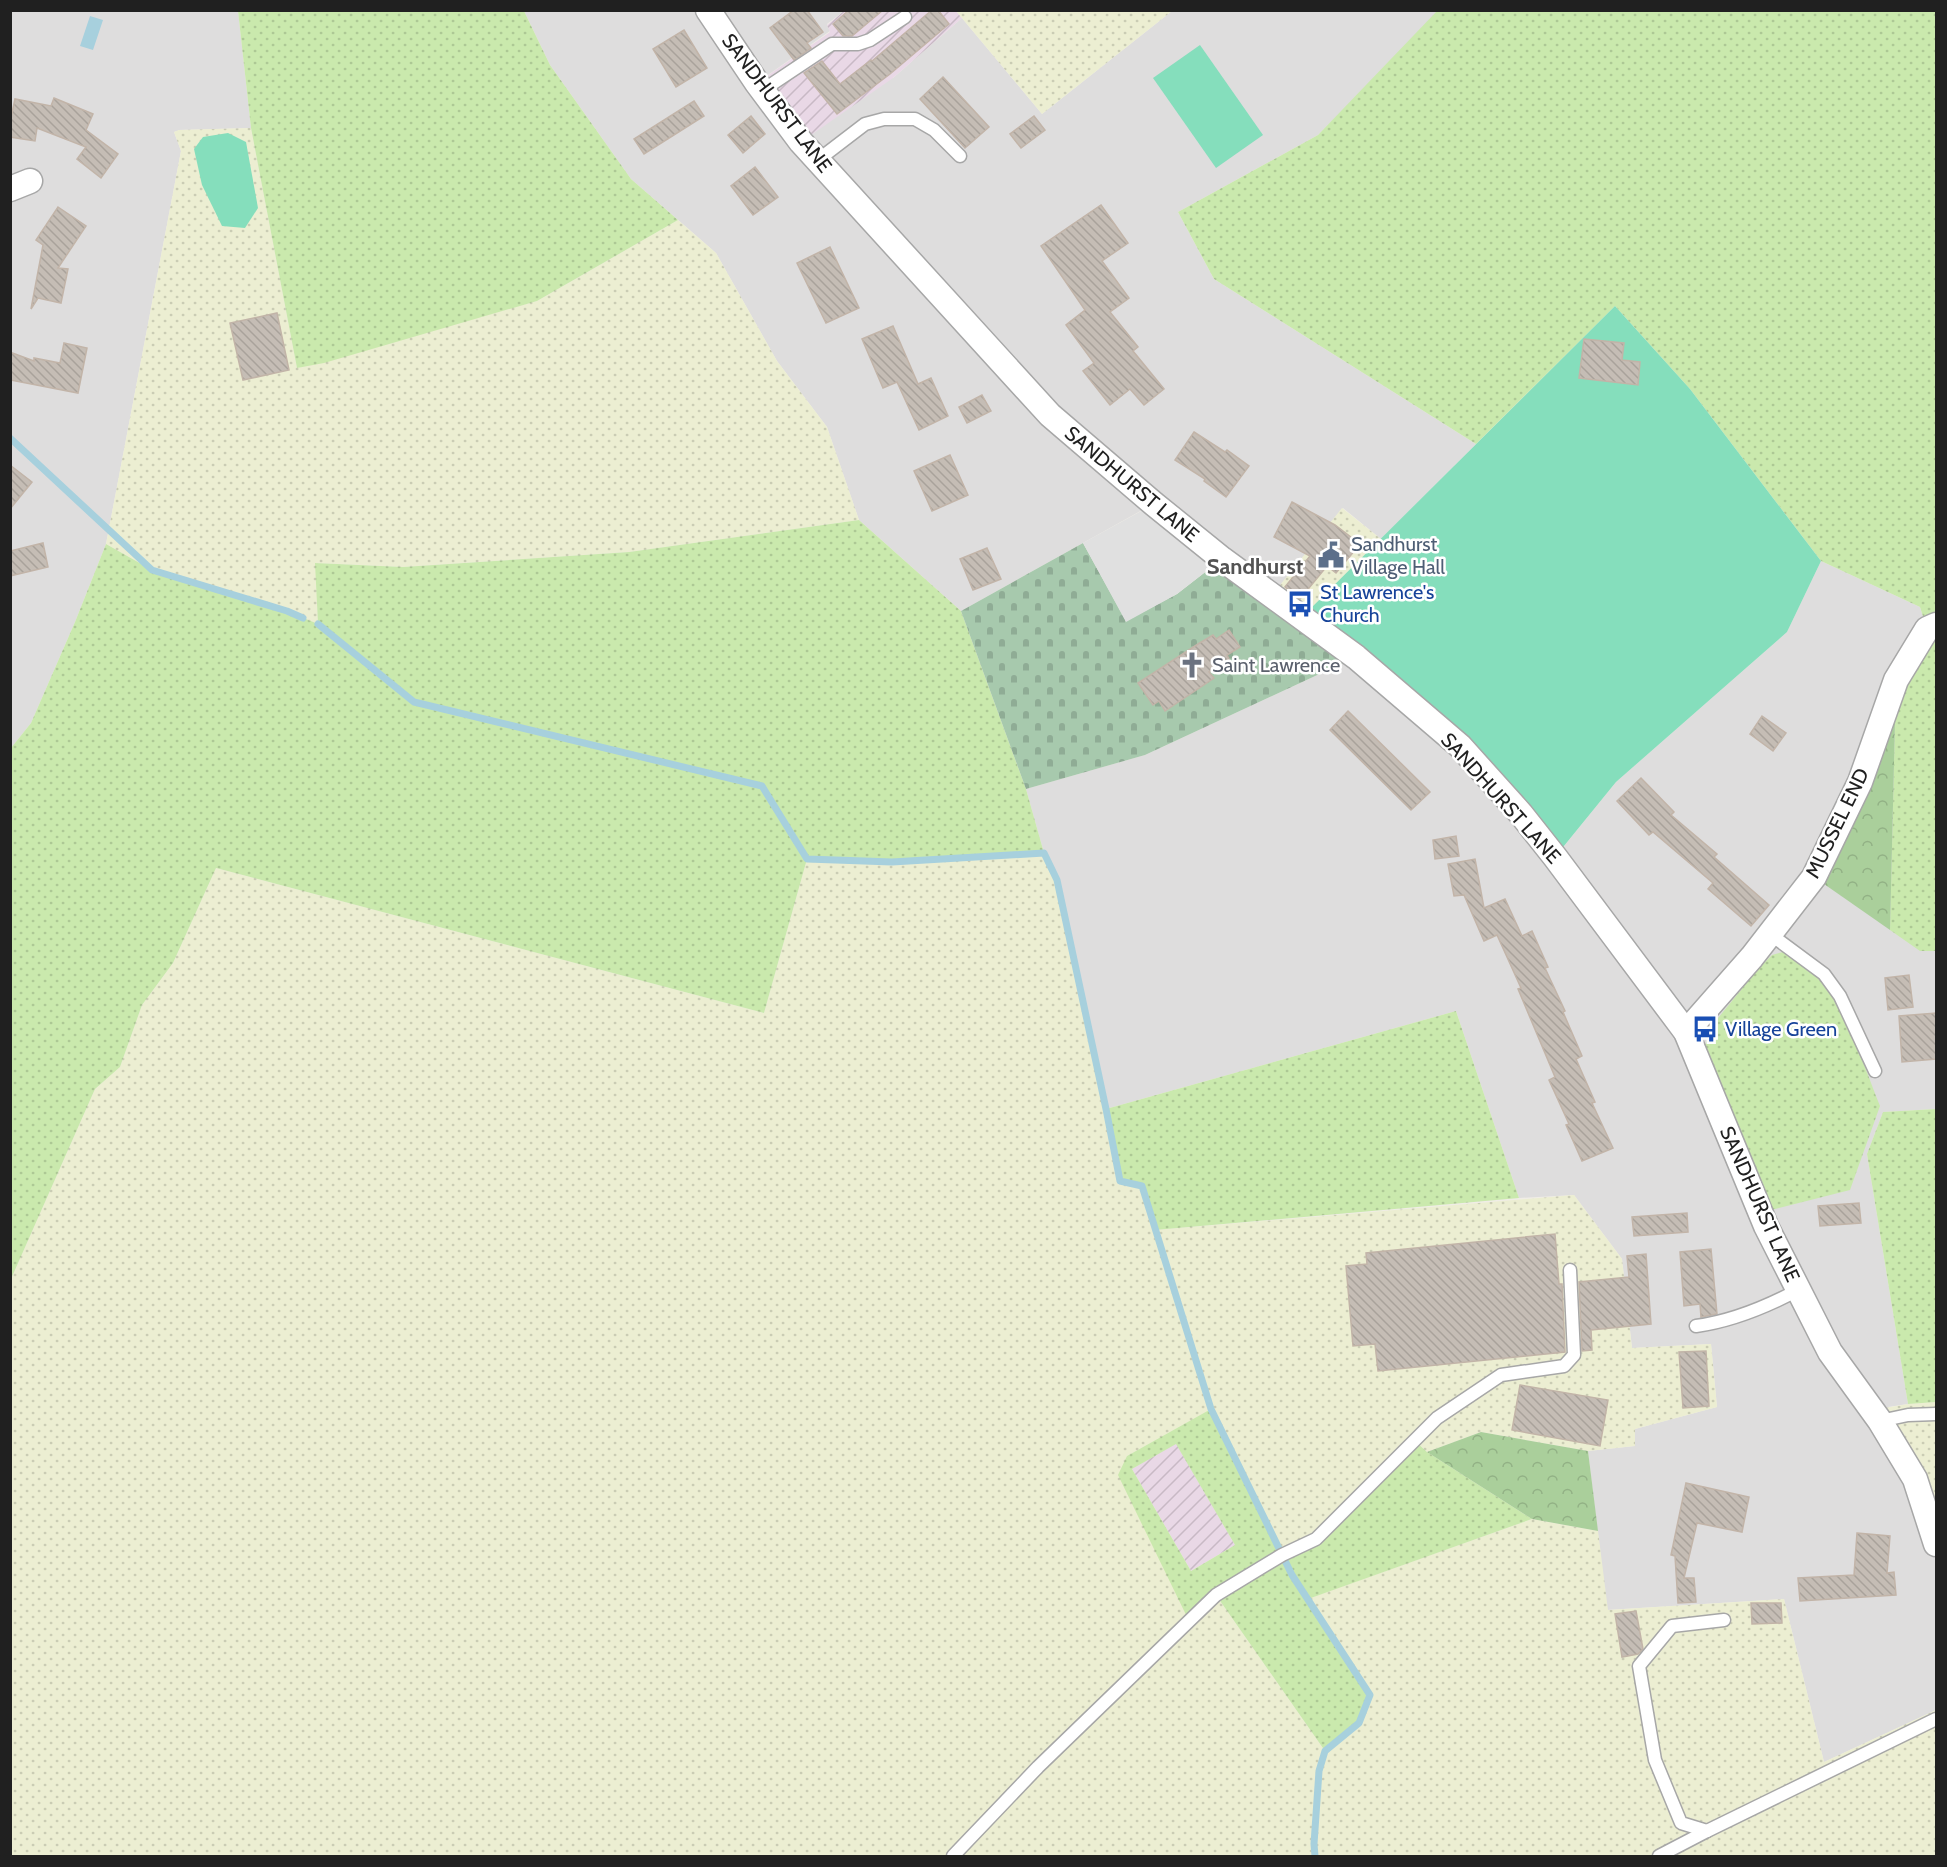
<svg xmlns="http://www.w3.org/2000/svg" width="1947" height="1867" viewBox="0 0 1947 1867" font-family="Cabin,sans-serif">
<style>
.residential{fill:#dedddd}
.industrial{fill:url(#industrial-furrows)}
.farmland{fill:url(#farmland-dots)}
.grass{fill:url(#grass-dots);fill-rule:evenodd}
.forest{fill:url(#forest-crowns)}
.cemetery{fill:url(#cemetery-stones)}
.pitch{fill:#85debc}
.parking{fill:#e0e0e0}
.water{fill:#a7d0dd}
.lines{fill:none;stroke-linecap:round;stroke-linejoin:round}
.stream{stroke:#a7d0dd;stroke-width:7}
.building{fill:url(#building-back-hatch);stroke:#c2b4a8;stroke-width:1.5}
.lane-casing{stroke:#a7a7a7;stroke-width:15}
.street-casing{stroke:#a7a7a7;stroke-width:27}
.lane{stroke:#fff;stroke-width:12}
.street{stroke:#fff;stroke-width:24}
.labels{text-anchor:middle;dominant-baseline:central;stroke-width:5;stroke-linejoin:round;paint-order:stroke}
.street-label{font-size:20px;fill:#202020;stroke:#fff}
.service-label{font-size:20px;fill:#4e5e75;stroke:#fff;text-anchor:start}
.transit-label{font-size:20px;fill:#164399;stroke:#fff;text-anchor:start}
.worship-label{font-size:20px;fill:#5b616d;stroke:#fff;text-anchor:start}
.quarter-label{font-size:22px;font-weight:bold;fill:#535353;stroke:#fff}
</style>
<defs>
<pattern id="industrial-furrows" width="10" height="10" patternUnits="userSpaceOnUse" patternTransform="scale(1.5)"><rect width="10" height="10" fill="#e9d8e6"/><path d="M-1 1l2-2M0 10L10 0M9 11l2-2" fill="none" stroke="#c8b9c5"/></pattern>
<pattern id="farmland-dots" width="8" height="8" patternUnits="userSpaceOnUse" patternTransform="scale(1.5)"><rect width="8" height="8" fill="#eceed2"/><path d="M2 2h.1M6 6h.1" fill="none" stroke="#caccb4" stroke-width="1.8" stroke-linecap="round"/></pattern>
<pattern id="grass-dots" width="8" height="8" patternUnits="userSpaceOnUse" patternTransform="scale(1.5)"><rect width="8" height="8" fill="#cae9ad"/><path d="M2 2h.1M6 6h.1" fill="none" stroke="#adc895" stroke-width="1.8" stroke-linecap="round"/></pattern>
<pattern id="forest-crowns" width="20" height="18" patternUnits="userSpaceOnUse" patternTransform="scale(1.5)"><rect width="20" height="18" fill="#aacf9b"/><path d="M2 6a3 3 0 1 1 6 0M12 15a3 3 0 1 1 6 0" fill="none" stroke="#92b185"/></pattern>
<pattern id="cemetery-stones" width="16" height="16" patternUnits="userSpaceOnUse" patternTransform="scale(1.5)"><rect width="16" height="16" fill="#a7c9ad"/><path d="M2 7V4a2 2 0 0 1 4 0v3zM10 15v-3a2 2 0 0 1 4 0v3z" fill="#8fac95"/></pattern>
<pattern id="building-back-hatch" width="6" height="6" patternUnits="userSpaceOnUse" patternTransform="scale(1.5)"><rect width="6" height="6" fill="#c5bdb5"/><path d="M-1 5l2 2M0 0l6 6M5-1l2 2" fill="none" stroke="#a9a29b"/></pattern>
</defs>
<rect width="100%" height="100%" fill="#f0ede6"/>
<g class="residential">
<path d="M11,11h227l13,117 -72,2 -5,2 7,19 -75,393 -31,78 -44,101 -20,25z"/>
<path d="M524,11h320l-17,13 3,7 -72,51 135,-4 69,-60 80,96 130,-103h269l-123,124 -140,77 36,67 262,165 -95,95 -38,-31 -71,87 -119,-91 -192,107 -102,-91 -32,-93 -50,-66 -61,-108 -85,-74 -81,-114z"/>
<path d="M1821,561l99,46 7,22 -7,322h16v158l-53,3 -16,42 41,250 -34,5 62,135v166l-112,52 -40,-163 -177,11 -19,-159 47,-5v-17l82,-22 -6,-63 -79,4 -10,-89 -48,-64 -55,3 -63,-187 -350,98 -49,-229 -13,-27 -18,-64 119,-34 211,-98 200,199 60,-74 171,-150z"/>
</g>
<g class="industrial">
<path d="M844,11h112l6,7 -69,60 -92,64 -44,-59 73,-51 -3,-7z"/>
<path d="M1176,1443l59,102 -44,26 -59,-102z"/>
</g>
<g class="farmland">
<path d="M956,11h216l-130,103z"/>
<path d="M251,128l46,240 240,-67 141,-81 38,33 61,108 50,66 32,93 -230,32 -226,15 -87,-4 2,61 -31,-13 -135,-41 -46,-26 75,-393 -7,-19 5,-2z"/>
<path d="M1342,508l39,31 -79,78 -30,-22z"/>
<path d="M1044,853l13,27 49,229 14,72 22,5 13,44 419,-35 48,64 10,89 79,-4 6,63 -82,22v17l-47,5 -107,-19 -54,20 -12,-11 -99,98 -34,16 -72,-145 -83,46 62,164 27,-25 109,156 45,-56 -63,-96 225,-80 66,12 10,79 176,-11 40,163 112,-52v146h-1925v-577l84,-190 25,-22 22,-62 31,-42 43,-95 548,145 43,-154 85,3z"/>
<path d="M1936,1402v142l-63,-134 35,-6z"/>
</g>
<g class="grass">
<path d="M238,11h286l26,54 81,114 47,41 -141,81 -213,62 -27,5 -46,-240z"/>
<path d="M1437,11h499v940h-16l-30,-21 6,-250 31,-51 -7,-22 -99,-46 -131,-172 -75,-83 -139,138 -262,-165 -36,-67 140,-77z"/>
<path d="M859,520l102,91 65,178 18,64 -152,9 -85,-3 -43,154 -548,-145 -43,95 -31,42 -22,62 -25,22 -84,190v-531l20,-25 44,-101 31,-78 46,26 135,41 31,13 -3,-61 88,4 226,-15z"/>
<path d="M1783,952c13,6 29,16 38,27 28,37 42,85 59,127l-30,84 -79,20 -67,-162 10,-25 44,-54 14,-14z"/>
<path d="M1456,1011l63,187 -364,32 -13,-44 -22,-5 -14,-72z"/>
<path d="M1936,1109v293l-28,2 -41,-250 16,-42z"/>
<path d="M1211,1409l71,146 34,-16 99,-98 12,11 105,67 -224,80 62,96 -11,28 -34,28 -109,-156 -27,26 -71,-146 9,-19zM1176,1444l59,101 -44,26 -59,-102z"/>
</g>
<g class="forest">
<path d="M1896,680l-6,250 -76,-53z"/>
<path d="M1481,1432l107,19 10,80 -66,-12 -105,-67z"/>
</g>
<path class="cemetery" d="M1083,543l43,78 51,-27 45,-35 134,98 -211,98 -119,34 -65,-178z"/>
<g class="pitch">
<path d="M1200,45l63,90 -47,33 -63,-90z"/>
<path d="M228,133l18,9 12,66 -13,20 -23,-2 -20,-41 -8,-36 9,-12z"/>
<path d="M1615,306l75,83 131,172 -34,71 -171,150 -61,75 -34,-43 -219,-197z"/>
</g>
<path class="parking" d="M1154,504l68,55 -45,35 -51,28 -43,-79z"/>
<path class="water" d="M90,16l13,4 -10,30 -13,-4z"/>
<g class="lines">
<g class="stream">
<path d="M10,438l142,132 135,41 16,7"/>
<path d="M318,624l96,78 348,84 45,73 85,3 152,-9 13,27 49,229 14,72 22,5 69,223 81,166 78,120 -11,28 -34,28 -6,20 -5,73 1,12"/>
</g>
</g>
<g class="building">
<path d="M794,10h13l16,22 -16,11 4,5 -17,12 -24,-32z"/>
<path d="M849,10h34l-31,26h-9l-10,-12z"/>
<path d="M932,10h6l11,14 -59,50 -53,40 -33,-41 18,-12 18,23 31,-24 1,1z"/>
<path d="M684,30l23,38 -31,19 -23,-38z"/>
<path d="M943,77l46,50 -24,21 -45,-49z"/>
<path d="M54,98l39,16 -7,16 32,24 -17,24 -24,-19 9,-12 -49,-19 -2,13 -25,-4v-15l5,-23 36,7z"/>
<path d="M694,101l10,15 -60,38 -10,-15z"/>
<path d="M751,116l14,18 -22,19 -15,-18z"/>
<path d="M1034,116l11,14 -24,18 -11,-14z"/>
<path d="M755,167l23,30 -25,18 -22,-29z"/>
<path d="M1101,205l27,38 -26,18 27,37 -19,14 28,35 -5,4 31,38 -20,16 -14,-16 -20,16 -27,-34 11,-8 -28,-38 19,-15 -44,-64z"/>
<path d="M58,207l28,19 -28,42 10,1 -7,34 -23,-5 -7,11 12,-64 -7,-5z"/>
<path d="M830,247l29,61 -33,15 -29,-60z"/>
<path d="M277,313l12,57 -46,10 -13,-57z"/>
<path d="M893,326l25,58 13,-6 17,38 -29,14 -22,-48 -14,6 -21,-49z"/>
<path d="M1584,339l40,4 -2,17 18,2 -2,23 -59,-7z"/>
<path d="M64,343l23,5 -9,45 -68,-13v-28l24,9v-3l26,5z"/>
<path d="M982,395l9,16 -24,12 -8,-16z"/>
<path d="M1194,432l31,20 2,-2 22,16 -23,31 -22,-16 1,-2 -30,-19z"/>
<path d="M950,455l18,40 -36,16 -18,-40z"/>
<path d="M10,465l22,17 -22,27z"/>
<path d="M1292,502l43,23 25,19 -24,29 -9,-7 -27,33 -15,-12 25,-31 -36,-19z"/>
<path d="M43,543l5,24 -38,9v-25z"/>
<path d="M987,548l14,31 -28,11 -13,-31z"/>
<path d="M1229,630l11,17 -13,8 2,4 -20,13 5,6 -49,33 -6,-10 -6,4 -15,-22 60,-39 15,-9 3,4z"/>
<path d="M1348,711l82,81 -19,18 -81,-80z"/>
<path d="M1762,716l24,17 -13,18 -23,-17z"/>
<path d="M1641,778l33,34 -3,3 46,39 -3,3 55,48 -18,21 -43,-37 5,-6 -60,-51 -4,3 -32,-34z"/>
<path d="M1456,836l3,20 -24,3 -2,-19z"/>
<path d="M1475,859l9,49 21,-9 17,37 10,-5 16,36 -3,1 20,43 -2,1 19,44 -6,3 19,43 -3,1 21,45 -31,13 -16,-36 3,-1 -20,-44 6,-3 -37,-88 3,-1 -24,-53 -13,6 -20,-46 -10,1 -6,-32z"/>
<path d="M1909,975l4,32 -25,3 -3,-32z"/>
<path d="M1936,1013v46l-34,3 -3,-46z"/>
<path d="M1859,1203l2,20 -41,3 -2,-20z"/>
<path d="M1687,1213l1,19 -54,4 -2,-19z"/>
<path d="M1555,1234l4,50h3l3,68 -187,19 -3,-27 -22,2 -7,-80 21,-2 -1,-11z"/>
<path d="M1711,1249l6,65 -16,3 -1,-13 -16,2 -4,-54z"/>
<path d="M1646,1254l5,70 -60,6 1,20 -10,1 -3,-69 50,-5 -2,-21z"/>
<path d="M1706,1351l3,55 -26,2 -4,-56z"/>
<path d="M1520,1385l88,15 -8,46 -88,-16z"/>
<path d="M1686,1483l63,14 -7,35 -45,-9 -13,55h10l2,24 -18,1 -3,-47 -4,-1z"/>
<path d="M1857,1533l33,3 -3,37 7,-1 2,23 -96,6 -2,-23 56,-3z"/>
<path d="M1751,1603h30l1,20 -30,1z"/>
<path d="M1636,1611l7,38 -5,5 -16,3 -7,-43z"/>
</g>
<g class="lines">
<g class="lane-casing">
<g id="lane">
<path d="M763,90l69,-46h26l12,-4 35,-23"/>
<path d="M818,160l47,-36 19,-5h31l19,11 26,26"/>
<path d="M1770,934l54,40 16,22 35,75"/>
<path d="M1696,1326c37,-5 70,-19 102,-36"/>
<path d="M1880,1421l28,-6 28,-1"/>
<path d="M1724,1620l-52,6 -33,40 16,94 26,63 26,8 229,-112"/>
<path d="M953,1856l85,-89 178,-172 66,-40 34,-16 121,-121 64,-43 63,-9 10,-11 -4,-85"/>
<path d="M1659,1856l48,-25"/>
</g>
</g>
<g class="street-casing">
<g id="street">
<path d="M708,10l49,73 44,59 249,273 104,89 68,55 134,98 104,89 61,68 34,43 131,175 80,194 64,126 50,69 35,58 21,65"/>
<path d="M10,189l20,-8"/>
<path d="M1686,1032l66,-75 62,-80 46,-95 36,-102 31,-51 9,-4"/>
</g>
</g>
<use href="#lane" class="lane"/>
<use href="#street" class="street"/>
</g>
<defs>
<g id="civic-bare" transform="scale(2.07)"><path d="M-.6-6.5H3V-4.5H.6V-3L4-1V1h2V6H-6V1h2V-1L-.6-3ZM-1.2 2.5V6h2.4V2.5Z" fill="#5c6f8a" stroke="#fff" stroke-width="2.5" paint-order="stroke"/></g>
<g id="bus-bare" transform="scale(2.07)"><path d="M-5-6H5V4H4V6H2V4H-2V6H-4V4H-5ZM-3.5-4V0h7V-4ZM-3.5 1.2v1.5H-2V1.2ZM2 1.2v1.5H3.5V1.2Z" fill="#1a4fb4" stroke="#fff" stroke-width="2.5" paint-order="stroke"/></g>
<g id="church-bare" transform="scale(2.07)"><path d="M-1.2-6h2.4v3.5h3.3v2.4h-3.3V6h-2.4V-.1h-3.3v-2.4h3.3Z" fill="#6b7280" stroke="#fff" stroke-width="2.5" paint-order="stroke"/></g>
</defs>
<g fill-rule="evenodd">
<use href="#civic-bare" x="1331" y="555"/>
<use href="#bus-bare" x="1300" y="604"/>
<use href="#church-bare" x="1192" y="665"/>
<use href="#bus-bare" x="1705" y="1029"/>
</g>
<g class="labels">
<g class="street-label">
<text transform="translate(777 103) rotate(53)">SANDHURST LANE</text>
<text transform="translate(1132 484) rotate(40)">SANDHURST LANE</text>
<text transform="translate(1501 798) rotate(48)">SANDHURST LANE</text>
<text transform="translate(1837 823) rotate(-64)">MUSSEL END</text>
<text transform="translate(1760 1204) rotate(66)">SANDHURST LANE</text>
</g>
<g class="service-label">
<text x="1351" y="544">Sandhurst<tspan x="1351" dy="23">Village Hall</tspan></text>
</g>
<g class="transit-label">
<text x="1320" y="592">St Lawrence's<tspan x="1320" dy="23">Church</tspan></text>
<text x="1725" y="1029">Village Green</text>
</g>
<g class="worship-label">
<text x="1212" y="665">Saint Lawrence</text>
</g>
<g class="quarter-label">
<text x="1255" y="566">Sandhurst</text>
</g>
</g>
<rect width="1947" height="1867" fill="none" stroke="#202020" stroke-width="24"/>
</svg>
